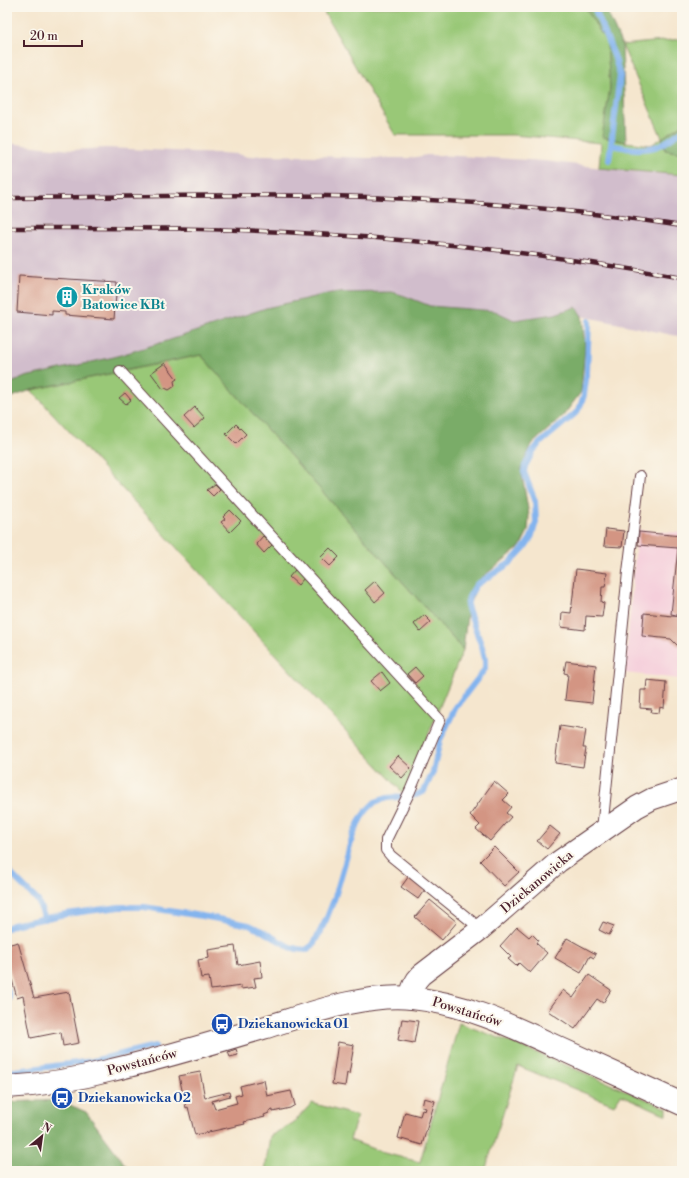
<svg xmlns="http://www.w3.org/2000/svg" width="689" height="1178" viewBox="0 0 689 1178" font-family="'Libre Bodoni',serif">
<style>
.built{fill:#f5cfdb}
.industrial{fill:#d1bdcc}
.green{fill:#99c877;stroke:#727451}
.forest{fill:#7aac68;stroke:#62664a}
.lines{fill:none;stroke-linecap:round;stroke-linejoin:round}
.stream{stroke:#83b4ee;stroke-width:6}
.building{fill:#d39583}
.service-casing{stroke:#643d43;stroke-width:12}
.minor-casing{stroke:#643d43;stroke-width:23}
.tertiary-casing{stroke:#643d43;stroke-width:24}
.service{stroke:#fff;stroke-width:10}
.minor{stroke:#fff;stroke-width:21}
.tertiary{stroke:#fff;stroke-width:22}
.rail-casing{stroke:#4a1f2b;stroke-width:4.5}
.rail{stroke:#fbf7ec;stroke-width:3;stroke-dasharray:9;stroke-linecap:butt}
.labels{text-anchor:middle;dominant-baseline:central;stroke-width:4;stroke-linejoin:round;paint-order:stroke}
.culture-label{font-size:13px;font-weight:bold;fill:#0d838f;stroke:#fbf7ec;text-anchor:start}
.street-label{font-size:13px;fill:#4a1f2b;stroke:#fbf7ec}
.transit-label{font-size:13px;font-weight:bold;fill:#164399;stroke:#fbf7ec;text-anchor:start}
</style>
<rect width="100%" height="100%" fill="#fbf7ec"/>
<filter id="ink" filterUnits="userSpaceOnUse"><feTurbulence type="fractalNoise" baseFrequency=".025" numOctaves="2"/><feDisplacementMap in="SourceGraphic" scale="8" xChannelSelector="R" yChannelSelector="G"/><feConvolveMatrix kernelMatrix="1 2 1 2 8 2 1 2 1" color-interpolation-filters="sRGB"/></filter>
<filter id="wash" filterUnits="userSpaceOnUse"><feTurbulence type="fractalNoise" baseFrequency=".012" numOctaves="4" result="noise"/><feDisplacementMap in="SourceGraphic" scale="16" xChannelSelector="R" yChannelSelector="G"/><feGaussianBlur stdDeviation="0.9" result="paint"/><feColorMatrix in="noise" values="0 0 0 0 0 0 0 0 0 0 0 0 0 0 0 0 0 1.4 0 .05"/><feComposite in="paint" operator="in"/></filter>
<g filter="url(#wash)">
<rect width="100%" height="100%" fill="#f5e6ce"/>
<path class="built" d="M637,530l45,3v129l-2,17 -55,-6z"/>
<path class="industrial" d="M7,143l65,7 34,-2 132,6 10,3 14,-2 56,1 48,2h45l16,-3 31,1 87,5 82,10 55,4v162l-100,-21 -6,-9 -21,7 -41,6 -19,-9 -65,-5 -25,-10 -13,-4 -222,48 -56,17 -89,20 -18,8z"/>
<g class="green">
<path d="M321,7h264l22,36 3,45 -7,49 23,5 25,3 11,-7 -40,-93 60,-6v86l-20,13 3,12 17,3v22l-83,-7 2,-25 -88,-8h-118z"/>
<path d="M201,355l262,295 -59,144 -373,-404z"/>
<path d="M459,1023l59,22 149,63v7l-46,-20 -7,10 -96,-39 -33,105h-220l5,-35 23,-13 19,-20 45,13 -7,24 34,13 36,9z"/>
</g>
<g class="forest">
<path d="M585,7h20l17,38 4,97 -24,-5 8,-49 -3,-45z"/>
<path d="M682,125v28l-17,-3 -3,-12z"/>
<path d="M392,292l13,4 25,10 65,5 19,9 41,-6 21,-7 6,9 3,31 -4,45 -18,24 -31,28 -11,25 8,46 -1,16 -8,16 -40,32 -12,28 -5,43 -262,-295 -170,35 -24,9v-14l18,-8 89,-20 56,-17 96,-32 65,-15z"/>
<path d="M62,1100l1,2 23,10 44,59h-123v-69z"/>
</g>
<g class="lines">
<g class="stream">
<path d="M594,7l21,51 5,18 -11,84"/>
<path d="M611,145c15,3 31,7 47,1 8,-3 16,-10 24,-15"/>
<path d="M7,870l31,31 7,18"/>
<path d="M7,928l6,-3 53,-11 53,-7h25l64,10 41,8 13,6 28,16 7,2 9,1 7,-5 13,-25 9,-23 18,-62 8,-17 6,-8 8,-8 12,-4 29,-3 8,-4 9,-19 7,-32 16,-33 29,-38v-10l-3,-12 -15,-41 2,-9 7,-12 34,-22 14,-15 7,-10 5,-16 -1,-21 -11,-29 1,-6 8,-15 7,-8 37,-31 4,-8 3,-9 3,-23 2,-51"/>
<path d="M7,989l2,8 -2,8"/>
<path d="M7,1072l85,-11 63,-15"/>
</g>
</g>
<g id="blocks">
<g class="building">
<path d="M19,276l98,6 -3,37 -49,-4v-3l-13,-1v4l-35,-3z"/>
<path d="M165,363l12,16 -3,2 1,5 -6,4 -4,-2 -2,1 -12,-16z"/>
<path d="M125,393l6,7 -5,4 -7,-6z"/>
<path d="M195,407l10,11 -11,10 -10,-11z"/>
<path d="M236,424l10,10 -10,10 -10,-10z"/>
<path d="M215,484l5,5 -7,7 -6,-6z"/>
<path d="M230,510l11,11 -11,11 -9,-10 4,-3 -2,-2z"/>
<path d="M606,529l18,2 -2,16 -18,-1z"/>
<path d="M639,532l43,4v80l-11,-2 7,-66 -40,-3z"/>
<path d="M263,536l9,9 -8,8 -8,-9z"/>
<path d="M330,548l9,9 -9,9 -9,-9z"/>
<path d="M576,569l31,4 -2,14h-3l-1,15 3,1 -2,14 -16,-1 -1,14 -24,-3 1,-15 9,1z"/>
<path d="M295,570l9,8 -6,7 -9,-8z"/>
<path d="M375,581l10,12 -10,9 -10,-12z"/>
<path d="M644,613l38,4 -2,29 -3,-1 -6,-6 -29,-3z"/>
<path d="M424,615l7,7 -11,10 -6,-8z"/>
<path d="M566,661l30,4 -4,38 -27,-3 3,-26 -4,-1z"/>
<path d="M415,667l8,9 -8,7 -8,-9z"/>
<path d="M382,672l8,11 -10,8 -9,-10z"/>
<path d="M647,680l19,2 -2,26 -4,-1 -1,6 -8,-1 1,-3 -12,-1 1,-18h5z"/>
<path d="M560,726l26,4 -3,18h3l-3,19 -28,-4z"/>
<path d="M398,756l13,12 -9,10 -13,-12z"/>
<path d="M494,781l15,13 -6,6 8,7 -5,6 5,4 -21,24 -14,-12 4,-4 -10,-10z"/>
<path d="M550,826l10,8 -13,15 -10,-8z"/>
<path d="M494,847l25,25 -15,14 -24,-25z"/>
<path d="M409,876l16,13 -7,10 -17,-12z"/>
<path d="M430,900l27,22 -15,18 -27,-23z"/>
<path d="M603,922l11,4 -5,9 -10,-5z"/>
<path d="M517,927l12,10 3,-3 6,6 -2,3 11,10 -17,20 -11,-10 -3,3 -8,-7 3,-2 -11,-11z"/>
<path d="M567,938l29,16 -2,4 -4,-2 -9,17 -26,-15z"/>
<path d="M18,942l16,56 35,-6 10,51 -16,3 -2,-14 -30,6 -8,-42 -6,2 -10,-37v-16z"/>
<path d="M235,946l3,19 22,-4 2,16 -8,1 2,9 -15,2v-3l-30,4 -2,-13 -8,1 -3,-18 11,-2 -1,-8z"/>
<path d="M589,975l22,15 -8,13 -6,-4 -22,30 -27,-18 15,-21 10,8z"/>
<path d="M402,1019l16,2 -4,22 -16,-3z"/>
<path d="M338,1042l16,3 -5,29 -2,-1 -2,13 -13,-2z"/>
<path d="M236,1049l2,6 -8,2 -2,-5z"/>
<path d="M200,1072l5,26 24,-6 1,4 -18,5 3,8 22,-6 -2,-7 7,-2 -2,-8 24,-6 3,16 24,-5 4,14 -5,3 -17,4v-2l-4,1v2l-5,2 1,2 -21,5 1,2 -50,11 -7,-28 -2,1 -7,-32z"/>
<path d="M424,1098l11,3 -13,44 -24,-7 7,-26 15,4 2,-6 3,1 1,-3 -4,-1z"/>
</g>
</g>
</g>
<g filter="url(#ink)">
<use href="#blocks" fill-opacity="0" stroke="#643d43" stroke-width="1"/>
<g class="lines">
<g class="service-casing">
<g id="service">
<path d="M120,371l320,349 -30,71 -24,49v10l5,6 90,73"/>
<path d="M602,830l26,-258 12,-96"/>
</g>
</g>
<g class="minor-casing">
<path id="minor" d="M410,998c2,-10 4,-16 11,-23l60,-46 77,-67 79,-55 15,-8 30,-10"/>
</g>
<g class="tertiary-casing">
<path id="tertiary" d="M7,1087c36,-2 71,-8 105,-17 51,-12 101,-27 151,-42 46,-14 100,-35 149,-30 52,5 100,28 147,50 41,19 82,37 123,56"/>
</g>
<use href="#service" class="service"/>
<use href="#minor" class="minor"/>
<use href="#tertiary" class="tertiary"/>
<g class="rail-casing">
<g id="rail">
<path d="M7,198c120,-1 240,-5 360,-1 106,4 211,13 315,29"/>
<path d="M7,228c103,0 207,-1 310,6 122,7 244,22 365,44"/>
</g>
</g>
<use href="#rail" class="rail"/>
</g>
</g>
<defs>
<g id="building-disc" transform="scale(1.15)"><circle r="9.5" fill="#0f9aa8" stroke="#fbf7ec"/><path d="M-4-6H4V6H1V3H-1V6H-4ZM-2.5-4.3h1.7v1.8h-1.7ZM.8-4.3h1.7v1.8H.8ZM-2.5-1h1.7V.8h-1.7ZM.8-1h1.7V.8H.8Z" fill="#fff"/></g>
<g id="bus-disc" transform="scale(1.15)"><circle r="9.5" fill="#1a4fb4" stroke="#fbf7ec"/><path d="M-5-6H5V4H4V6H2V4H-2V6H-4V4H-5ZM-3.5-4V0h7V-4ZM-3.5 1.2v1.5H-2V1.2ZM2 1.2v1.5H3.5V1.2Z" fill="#fff"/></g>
</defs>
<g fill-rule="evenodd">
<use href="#building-disc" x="67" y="297"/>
<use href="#bus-disc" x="222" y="1024"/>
<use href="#bus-disc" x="62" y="1098"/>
</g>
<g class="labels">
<g class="culture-label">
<text x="82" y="290">Kraków<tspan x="82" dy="15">Batowice KBt</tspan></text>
</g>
<g class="street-label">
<text transform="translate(537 882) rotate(-40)">Dziekanowicka</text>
<text transform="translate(467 1012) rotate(17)">Powstańców</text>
<text transform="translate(142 1062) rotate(-15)">Powstańców</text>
</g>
<g class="transit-label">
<text x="238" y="1024">Dziekanowicka 01</text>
<text x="78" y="1098">Dziekanowicka 02</text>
</g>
</g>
<rect width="689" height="1178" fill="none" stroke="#fbf7ec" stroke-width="24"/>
<g transform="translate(42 1136) rotate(29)" stroke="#fbf7ec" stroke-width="3" paint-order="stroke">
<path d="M0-3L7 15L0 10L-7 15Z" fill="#4a1f2b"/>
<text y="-6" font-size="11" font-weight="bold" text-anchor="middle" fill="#4a1f2b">N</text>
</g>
<path d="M24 40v6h58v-6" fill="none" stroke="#4a1f2b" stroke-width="2"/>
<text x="30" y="40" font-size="12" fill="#4a1f2b" stroke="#fbf7ec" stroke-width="3" paint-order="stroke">20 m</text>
</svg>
